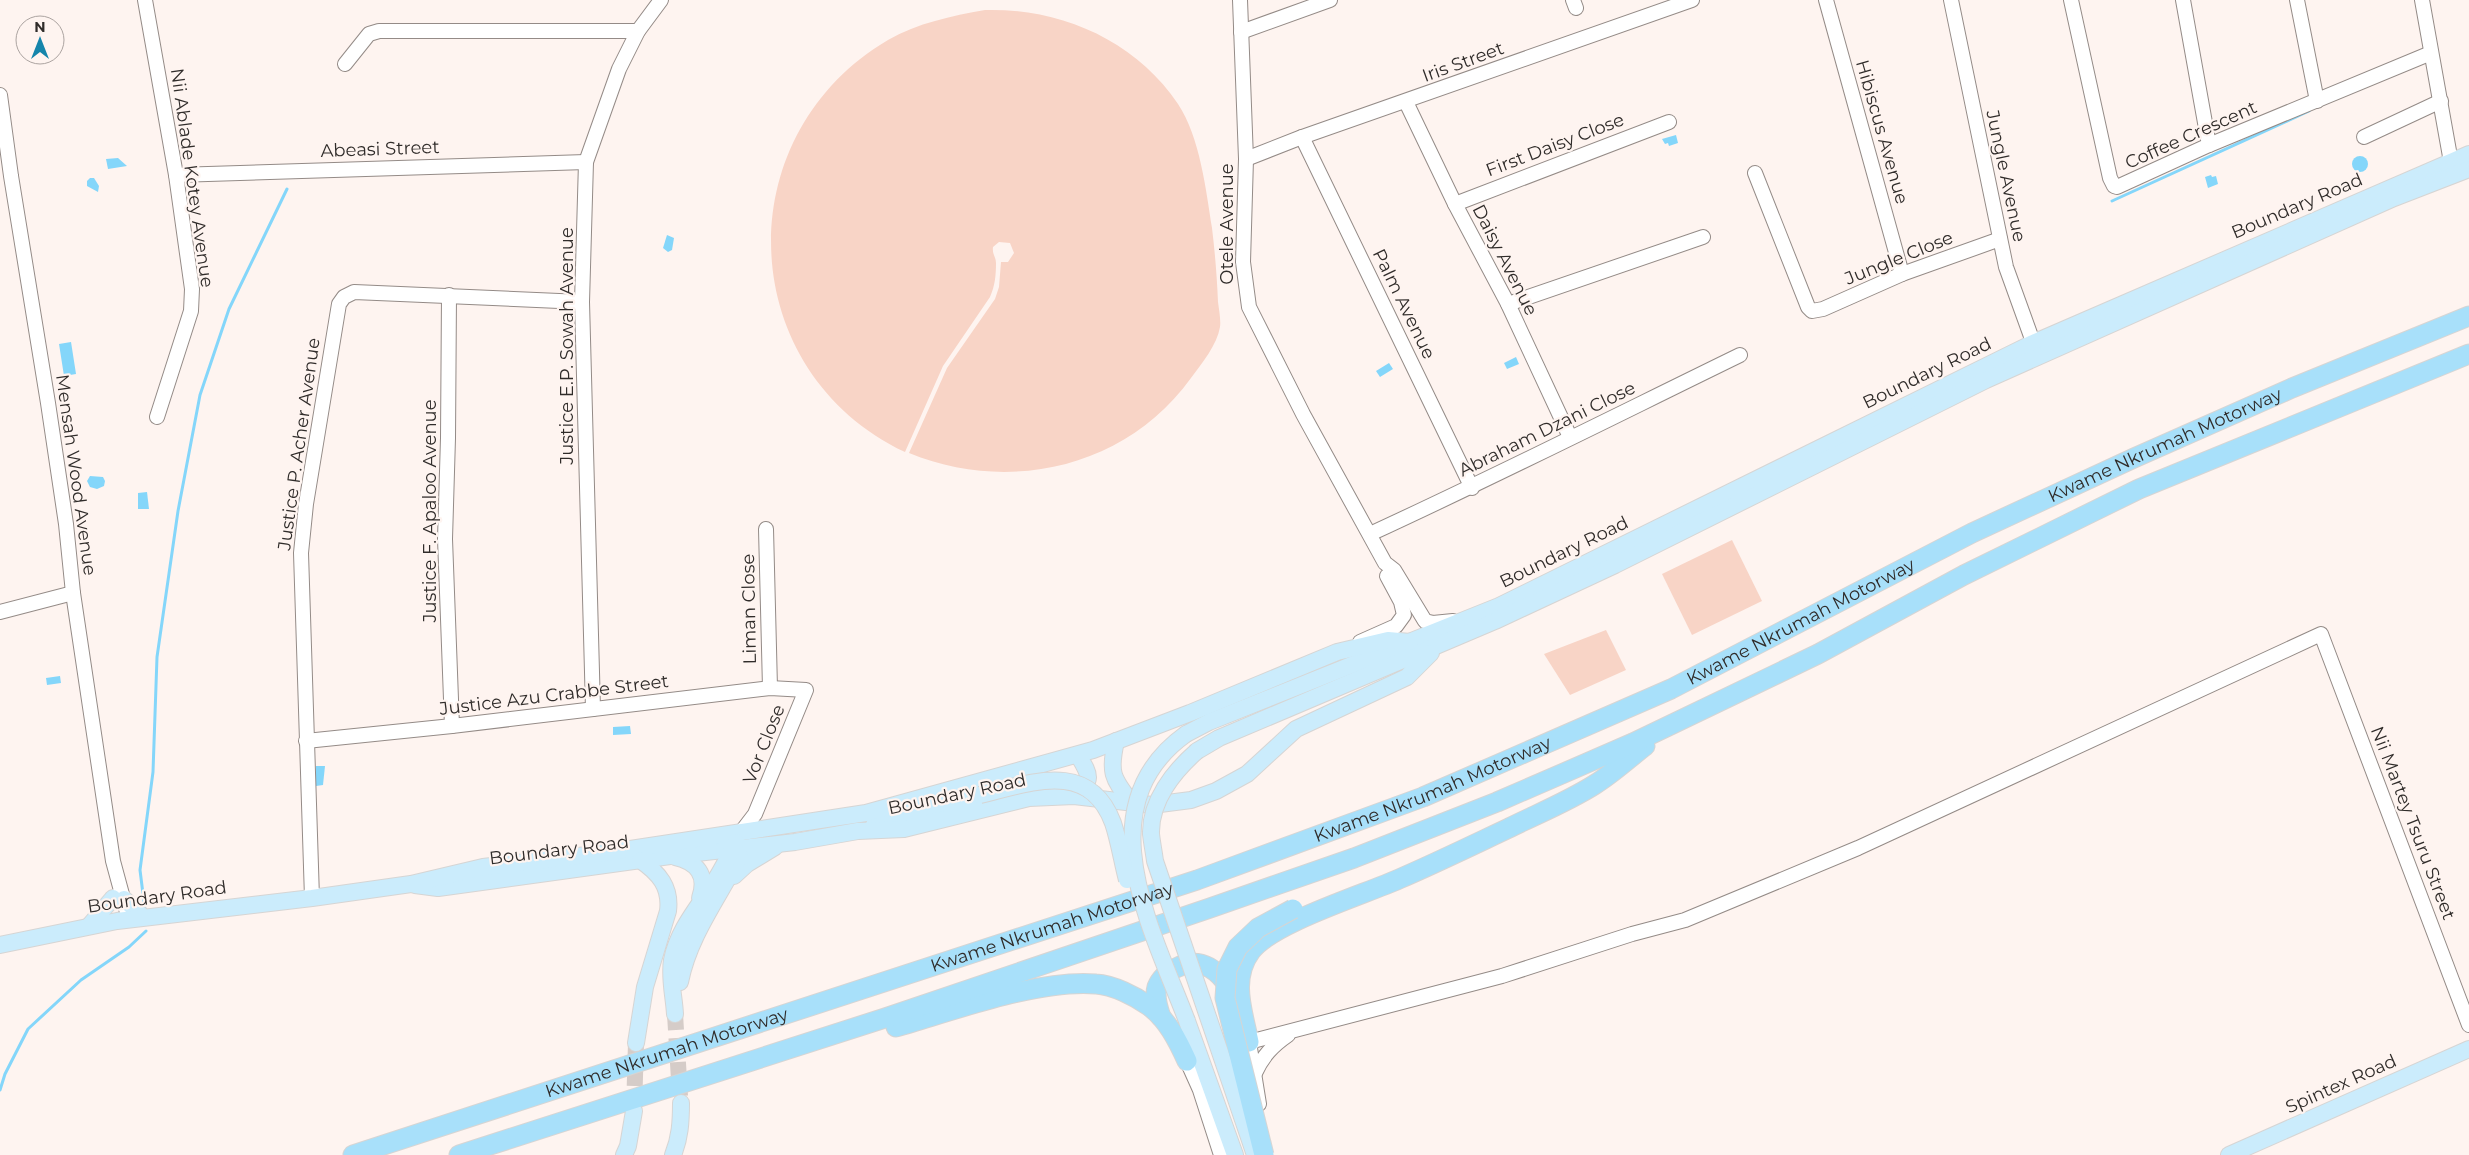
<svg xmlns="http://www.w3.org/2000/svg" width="2469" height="1155" viewBox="0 0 2469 1155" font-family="Montserrat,sans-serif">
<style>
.green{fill:#f8d4c6}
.water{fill:#84d6fa}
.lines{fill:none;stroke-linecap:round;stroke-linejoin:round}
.stream{stroke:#84d6fa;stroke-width:3}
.major-tunnel{stroke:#d5ccc8;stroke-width:16;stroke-dasharray:16 8;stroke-linecap:butt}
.minor-casing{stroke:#948b87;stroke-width:16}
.major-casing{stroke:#d6d5d4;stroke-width:18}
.highway-casing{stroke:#d6d5d4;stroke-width:21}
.minor{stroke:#fff;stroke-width:14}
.major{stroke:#cbecfc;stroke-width:16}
.highway{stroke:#a8e0fa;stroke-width:19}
.major-bridge-casing{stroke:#d6d5d4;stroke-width:18;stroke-linecap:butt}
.highway-bridge-casing{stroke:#d6d5d4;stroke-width:21;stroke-linecap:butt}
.major-bridge{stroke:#cbecfc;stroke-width:16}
.highway-bridge{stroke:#a8e0fa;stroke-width:19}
.labels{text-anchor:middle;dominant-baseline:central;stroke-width:4.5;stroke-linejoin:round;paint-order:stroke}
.street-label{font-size:18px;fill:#302c2a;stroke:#fef4f0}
</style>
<rect width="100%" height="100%" fill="#fef4f0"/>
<g class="green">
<path d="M985,10c75,-2 150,30 193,94 22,33 28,86 34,124 3,25 5,49 6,74 1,8 3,18 2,25 -3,18 -18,36 -29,51 -65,90 -182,116 -282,75l38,-85 48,-69 4,-12 2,-25h7l6,-9 -4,-10 -11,-1 -6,5c-1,7 3,10 3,16 0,12 -1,23 -6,34l-47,69 -38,86c-171,-81 -180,-316 -17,-412 30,-17 63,-24 97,-30z"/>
<path d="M1732,540l30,61 -70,34 -30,-61z"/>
<path d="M1606,630l20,40 -56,25 -26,-41z"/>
</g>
<g class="water">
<path d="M1676,135l2,8 -9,3 -1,-3 -3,1 -3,-5z"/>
<circle cx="2360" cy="164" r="8"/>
<path d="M118,158l9,8 -19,3 -2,-10z"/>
<path d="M2211,175l1,2 4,-1 2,8 -10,4 -3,-11z"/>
<path d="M90,178h4l5,8 -1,6 -11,-6v-5z"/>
<path d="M667,235l7,3 -2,12 -4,2 -5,-4z"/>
<path d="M71,342l5,32 -12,2 -5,-32z"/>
<path d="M1516,357l3,7 -12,5 -3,-6z"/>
<path d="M1389,363l4,6 -13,8 -4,-6z"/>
<path d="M90,476l13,1 2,4 -1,5 -7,3 -7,-2 -3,-6z"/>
<path d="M147,492l2,17h-11v-16z"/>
<path d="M60,676l1,7 -14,2 -1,-7z"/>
<path d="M630,726l1,8 -18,1v-8z"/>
<path d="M316,766h9l-2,19 -7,1z"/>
</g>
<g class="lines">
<g class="stream">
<path d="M2112,201l197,-90"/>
<path d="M145,910l-5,-40 13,-98 4,-115 21,-146 22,-116 29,-86 58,-120"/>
<path d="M0,1090l5,-16 23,-45 53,-49 48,-33 17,-16"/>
</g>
<g class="major-tunnel">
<path d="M675,1014l5,82"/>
<path d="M634,1110l2,-67"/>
</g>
<g class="minor-casing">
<g id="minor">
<path d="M145,0l31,175 16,114 -1,22 -34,106"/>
<path d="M1240,0l6,159 -3,103 6,45 54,107 82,149 9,7 31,51 8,2 20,-2"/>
<path d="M1573,0l3,8"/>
<path d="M1826,0l76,274"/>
<path d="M1951,0l55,267 31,86"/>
<path d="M2071,0l39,178 4,8 3,1 92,-42 222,-92"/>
<path d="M2183,0l26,145"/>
<path d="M2297,0l20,101"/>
<path d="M2422,0l29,162"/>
<path d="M1241,32l89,-32"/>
<path d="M345,64l24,-30 10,-3h259"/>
<path d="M0,95l11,81 37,227 18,121 7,69 40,268 13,48"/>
<path d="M1406,102l49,102 53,100 62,133"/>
<path d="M1302,137l170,351"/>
<path d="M2364,137l77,-36"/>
<path d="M1246,159l56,-22 390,-137"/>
<path d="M1755,173l53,134 4,4 11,-2 79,-35 98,-35"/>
<path d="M176,175l410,-13"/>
<path d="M1455,204l214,-82"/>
<path d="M449,295l-1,143 -3,101 7,187"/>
<path d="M1508,304l195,-67"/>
<path d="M766,529l4,159"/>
<path d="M1370,534c124,-57 247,-119 370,-179"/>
<path d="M0,612l73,-19"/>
<path d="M1360,642l36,-16 8,-11 -3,-13 -14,-26"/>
<path d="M593,709l-11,-407 4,-140 33,-93 19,-38 23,-31"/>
<path d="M306,741l146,-15 318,-38 36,2 -51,124 -13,17"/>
<path d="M312,898l-11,-345 5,-49 33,-200 5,-7 10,-5 228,10"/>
<path d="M1187,1061l13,29 21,65"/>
<path d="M1255,1073c8,-17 17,-27 33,-38"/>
<path d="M1259,1104l-10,-62 253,-66 130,-42 53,-14 173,-72 463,-214 148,391"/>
</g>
</g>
<g class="major-casing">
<g id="major">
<path d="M1186,734l23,-12 290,-116 534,-263 436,-189"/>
<path d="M1116,741c-7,31 -4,37 15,61"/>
<path d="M1197,751l22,-13 276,-117 120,-56 371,-185 408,-182 75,-29"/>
<path d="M1074,796c20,-16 16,-21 4,-41"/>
<path d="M874,825l106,-30"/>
<path d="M675,857c22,5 33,18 25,41"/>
<path d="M734,876l13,-12 28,-17"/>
<path d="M415,885l23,3 232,-32 125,-14 63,-11 46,-2 125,-31 45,-2 78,9 39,-5 25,-9 31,-17 49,-45 111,-52 24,-24"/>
<path d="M124,899l19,18"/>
<path d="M89,926l24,-28"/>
<path d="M0,945l117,-24 195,-23 99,-14 72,-17 121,-14 262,-40 227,-63 97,-37 147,-61 51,-12 22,2"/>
<path d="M680,982c9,-46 39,-85 60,-126"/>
<path d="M675,1014c-1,-18 -6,-36 -3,-54 5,-25 19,-44 33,-64 12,-17 22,-36 31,-54"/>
<path d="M1187,1021l48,134"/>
<path d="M636,1043l9,-56 23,-76c3,-24 -9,-38 -28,-51"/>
<path d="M624,1155l4,-9 6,-35"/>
<path d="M673,1155c7,-17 8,-33 8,-52"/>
<path d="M2229,1155l240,-106"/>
</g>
</g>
<g class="highway-casing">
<g id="highway">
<path d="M1161,1017c-3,-9 -7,-20 -4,-30 3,-8 11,-16 19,-19 25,-13 44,3 56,24"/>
<path d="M896,1027c56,-16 142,-48 200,-43 17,1 39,12 53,22 18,13 29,35 38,55"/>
<path d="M1249,1042c-6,-30 -19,-63 2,-91 21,-28 112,-56 148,-72 37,-16 74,-34 110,-51 28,-14 58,-26 85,-43 18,-11 34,-26 51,-39"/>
<path id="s1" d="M353,1155l844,-275 226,-83 248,-108 301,-156 162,-75 158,-70 177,-72"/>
<path d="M459,1155l426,-137 325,-110 144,-50 143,-56 136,-59 185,-89 146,-79 175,-86 330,-135"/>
</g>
</g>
<use href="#minor" class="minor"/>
<use href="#major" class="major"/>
<use href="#highway" class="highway"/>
<g class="major-bridge-casing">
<g id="major-bridge">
<path d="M1186,734c-102,73 -33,197 1,287"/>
<path d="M1197,751c-23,20 -47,50 -46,83 1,9 3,19 4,27l100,294"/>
<path d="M980,795c51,-12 109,-36 133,28 6,18 9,38 14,57"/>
</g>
</g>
<g class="highway-bridge-casing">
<path id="highway-bridge" d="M1264,1155l-39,-157 2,-29 11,-22 20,-19 35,-19"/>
</g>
<use href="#major-bridge" class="major-bridge"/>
<use href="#highway-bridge" class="highway-bridge"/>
</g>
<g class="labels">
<g class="street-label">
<text transform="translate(1463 62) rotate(-20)">Iris Street</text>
<text transform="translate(1882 132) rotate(74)">Hibiscus Avenue</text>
<text transform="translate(2191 135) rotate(-24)">Coffee Crescent</text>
<text transform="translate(1555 145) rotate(-21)">First Daisy Close</text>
<text transform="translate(380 149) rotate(-2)">Abeasi Street</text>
<text transform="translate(2006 176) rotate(78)">Jungle Avenue</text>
<text transform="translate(192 178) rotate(82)">Nii Ablade Kotey Avenue</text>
<text transform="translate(2297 206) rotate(-23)">Boundary Road</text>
<text transform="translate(1227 224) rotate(-90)">Otele Avenue</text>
<text transform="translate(1899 258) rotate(-22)">Jungle Close</text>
<text transform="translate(1505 260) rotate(63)">Daisy Avenue</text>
<text transform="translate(1404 304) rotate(64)">Palm Avenue</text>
<text transform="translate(567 346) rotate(-90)">Justice E.P. Sowah Avenue</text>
<text transform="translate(1927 373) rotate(-26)">Boundary Road</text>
<text transform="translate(1547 429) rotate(-26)">Abraham Dzani Close</text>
<text transform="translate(299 444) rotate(-82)">Justice P. Acher Avenue</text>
<text stroke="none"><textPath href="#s1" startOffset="1950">Kwame Nkrumah Motorway</textPath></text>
<text transform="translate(76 475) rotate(82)">Mensah Wood Avenue</text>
<text transform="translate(430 511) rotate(-90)">Justice F. Apaloo Avenue</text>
<text transform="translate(1564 552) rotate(-26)">Boundary Road</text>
<text transform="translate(749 609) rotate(-91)">Liman Close</text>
<text stroke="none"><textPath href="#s1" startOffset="1545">Kwame Nkrumah Motorway</textPath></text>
<text transform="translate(554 695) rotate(-7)">Justice Azu Crabbe Street</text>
<text transform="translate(764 744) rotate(-68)">Vor Close</text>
<text stroke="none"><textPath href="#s1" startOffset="1140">Kwame Nkrumah Motorway</textPath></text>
<text transform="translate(957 794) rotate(-12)">Boundary Road</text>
<text transform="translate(2413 823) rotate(69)">Nii Martey Tsuru Street</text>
<text transform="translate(559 850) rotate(-7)">Boundary Road</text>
<text transform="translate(157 897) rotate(-8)">Boundary Road</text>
<text stroke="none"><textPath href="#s1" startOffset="735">Kwame Nkrumah Motorway</textPath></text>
<text stroke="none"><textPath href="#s1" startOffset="330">Kwame Nkrumah Motorway</textPath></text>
<text transform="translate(2341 1084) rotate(-24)">Spintex Road</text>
</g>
</g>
<g transform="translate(40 40)"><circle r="24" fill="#fef4f0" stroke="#aca4a1"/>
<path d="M0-4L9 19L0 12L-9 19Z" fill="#1585ab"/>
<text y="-8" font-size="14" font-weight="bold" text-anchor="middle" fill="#302c2a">N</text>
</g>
</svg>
